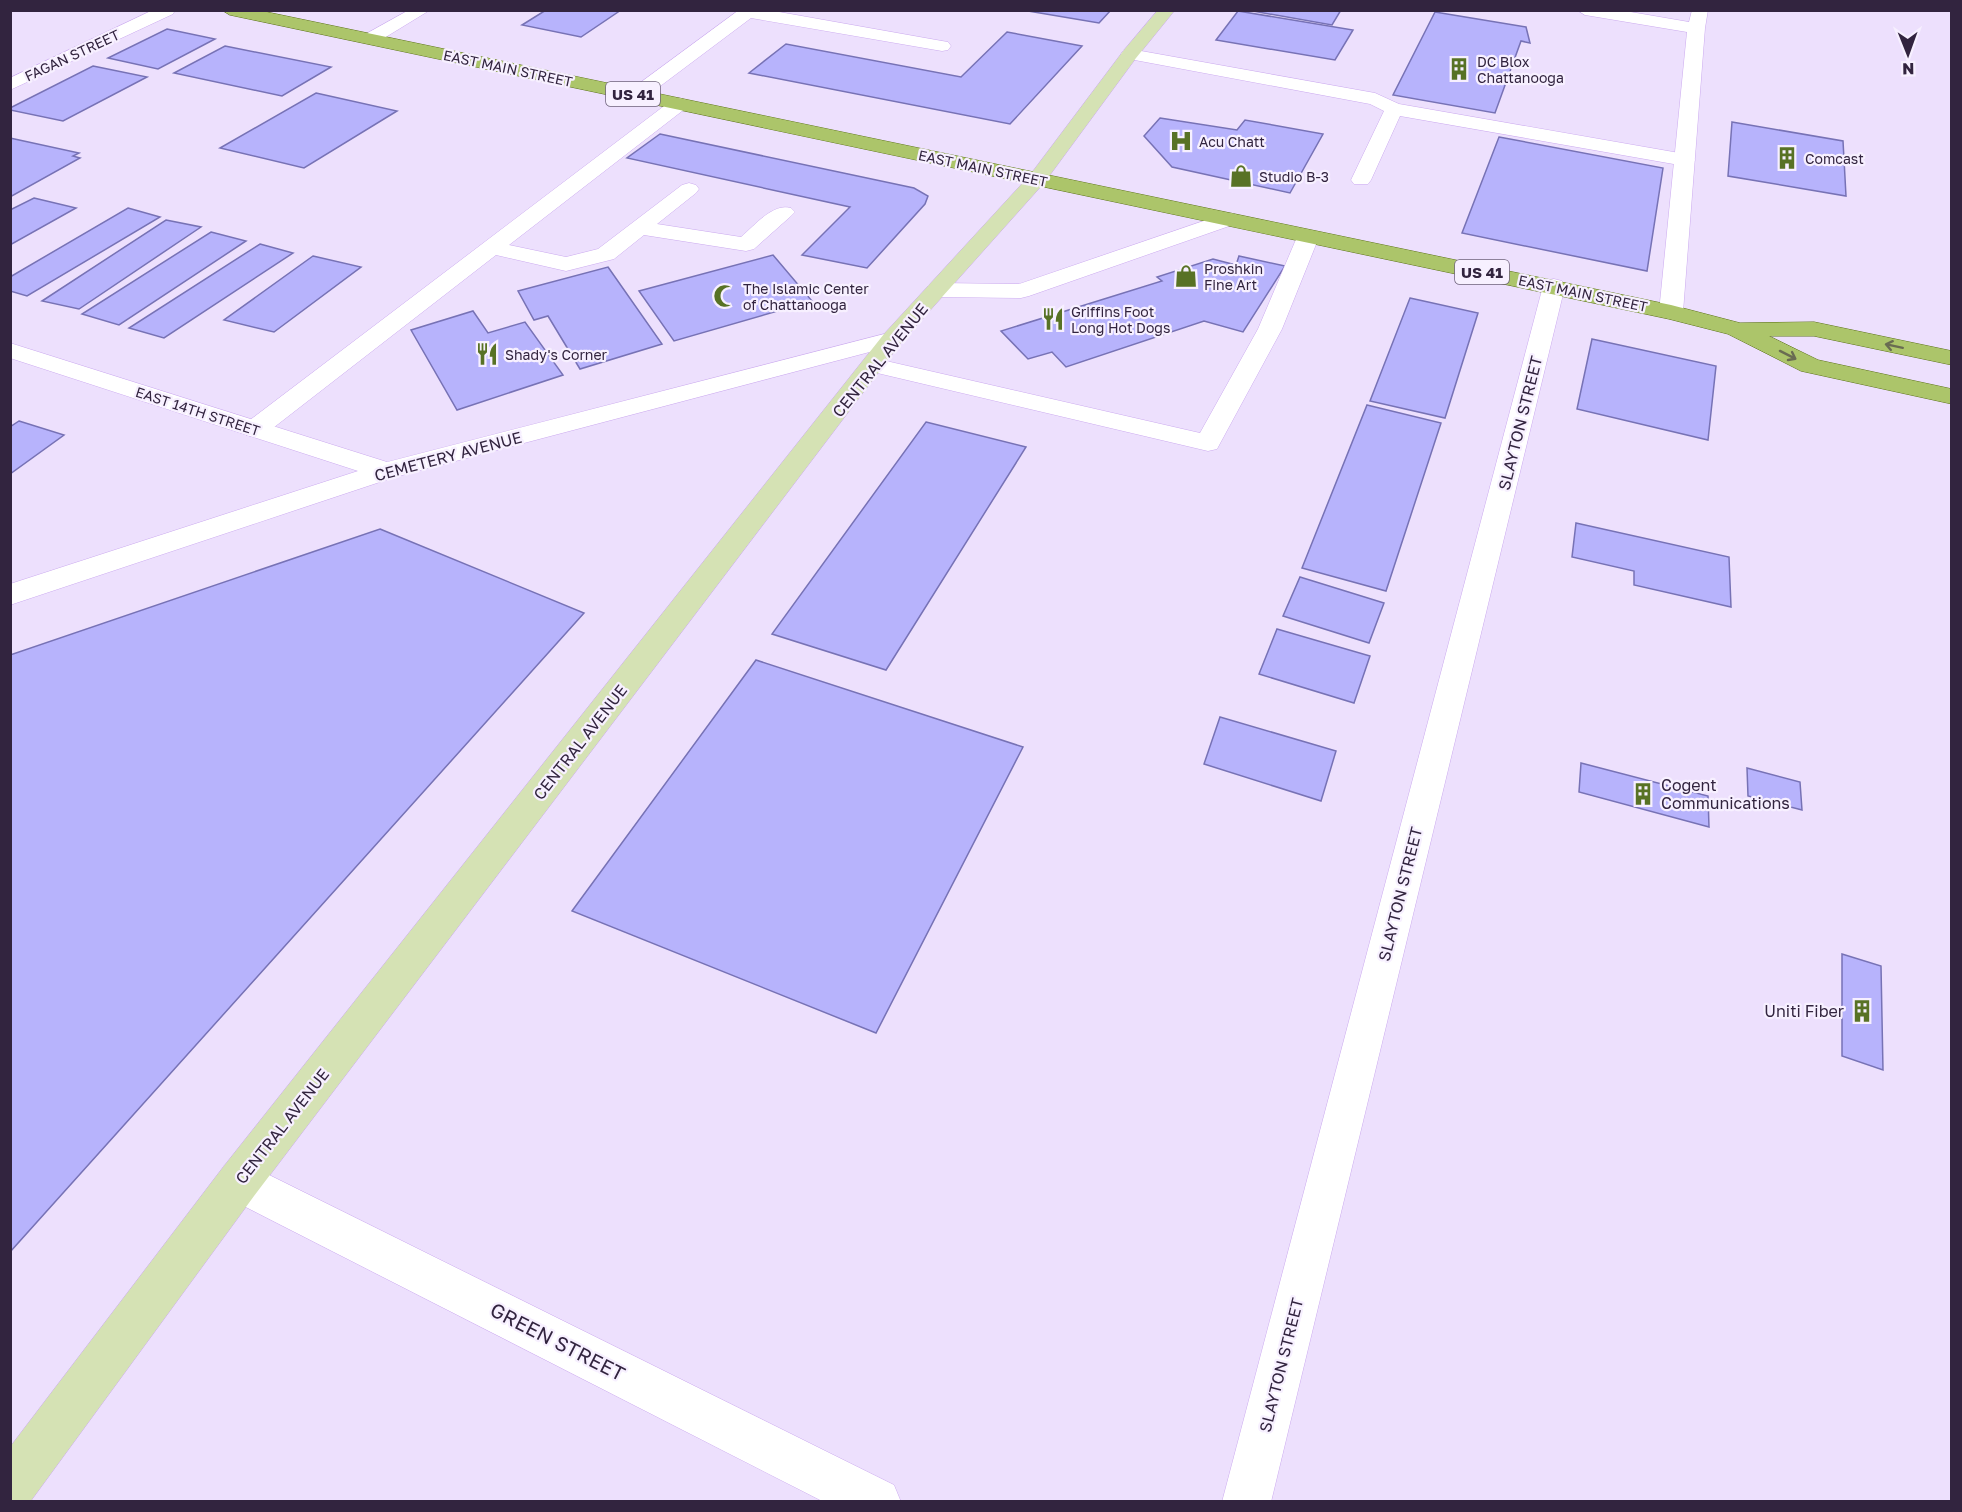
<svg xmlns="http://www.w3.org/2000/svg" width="1962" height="1512" viewBox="0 0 1962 1512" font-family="'Golos Text',sans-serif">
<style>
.building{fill:#b7b3fc;stroke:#7772b5;stroke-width:1.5}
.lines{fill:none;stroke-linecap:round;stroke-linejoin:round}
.service-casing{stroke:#cbaaef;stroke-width:1}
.minor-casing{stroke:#cbaaef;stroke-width:1}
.secondary-casing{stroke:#cbaaef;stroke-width:1}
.primary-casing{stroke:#5d731a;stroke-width:1}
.service{fill:#fff;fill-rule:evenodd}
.minor{fill:#fff;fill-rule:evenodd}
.secondary{fill:#d5e2b4;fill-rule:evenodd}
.primary{fill:#acc56a;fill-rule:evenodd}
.oneway{stroke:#696c52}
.labels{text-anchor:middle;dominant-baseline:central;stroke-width:4.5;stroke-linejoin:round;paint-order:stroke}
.far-street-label{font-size:14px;fill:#32243f;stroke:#f7f0ff}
.far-poi-label{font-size:14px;fill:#32243f;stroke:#f7f0ff;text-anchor:start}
.shield{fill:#f7f0ff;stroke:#6d6179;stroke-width:1.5}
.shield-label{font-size:15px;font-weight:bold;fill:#32243f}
.street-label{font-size:16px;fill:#32243f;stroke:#f7f0ff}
.poi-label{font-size:16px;fill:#32243f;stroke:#f7f0ff;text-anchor:start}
.near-street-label{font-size:20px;fill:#32243f;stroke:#f7f0ff}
</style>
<rect width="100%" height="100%" fill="#ede0fd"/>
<g class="building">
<path d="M546,10h75l-40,27 -59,-12z"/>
<path d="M1022,10h89l-12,13z"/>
<path d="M1247,10h94l-9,15z"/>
<path d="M1238,11l115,19 -18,30 -119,-20z"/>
<path d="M1435,12l91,15 4,16 -9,-2 -26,72 -102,-18z"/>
<path d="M167,29l48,10 -57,30 -50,-11z"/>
<path d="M1007,32l75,14 -72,78 -261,-51 37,-29 175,33z"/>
<path d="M225,46l106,21 -49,29 -108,-23z"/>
<path d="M93,66l54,11 -84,44 -53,-11v-2z"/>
<path d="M316,93l81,18 -93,57 -84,-20z"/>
<path d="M1160,118l77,12 8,-10 78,14 -33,59 -118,-26 -28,-31z"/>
<path d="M1732,122l111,19 3,55 -118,-20z"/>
<path d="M660,134l254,54 14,8 -3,8 -58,64 -65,-13 48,-48 -223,-49z"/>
<path d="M1499,137l164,31 -16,103 -185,-38z"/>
<path d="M10,138l69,15 -6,3 7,2 -70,39z"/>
<path d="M34,198l42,10 -66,37v-35z"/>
<path d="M128,208l32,9 -133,79 -17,-5v-14z"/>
<path d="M166,220l35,7 -122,82 -37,-8z"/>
<path d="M211,232l35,9 -127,84 -37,-11z"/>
<path d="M260,244l33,9 -129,85 -35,-10z"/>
<path d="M773,255l39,46 -138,40 -35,-50z"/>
<path d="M313,256l48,11 -87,65 -50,-12z"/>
<path d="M1239,256l46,10 -42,66 -39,-11 -138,46 -14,-15 -24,7 -27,-28 161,-50 -5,-4 56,-18 23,6z"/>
<path d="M608,267l54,77 -82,25 -32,-53 -14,4 -16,-29z"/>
<path d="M1410,298l68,15 -33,105 -75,-17z"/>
<path d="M473,311l15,22 37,-11 38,53 -106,35 -46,-80z"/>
<path d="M1592,339l124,27 -8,74 -131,-31z"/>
<path d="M1367,405l74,18 -55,168 -84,-23z"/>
<path d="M19,421l45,14 -54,39v-47z"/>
<path d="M926,422l100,25 -140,223 -114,-36z"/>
<path d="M1576,523l153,34 2,50 -97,-22v-14l-62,-14z"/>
<path d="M380,529l204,84 -574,639v-597z"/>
<path d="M1300,577l84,26 -15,40 -86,-27z"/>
<path d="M1277,629l93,27 -16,47 -95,-29z"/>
<path d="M756,660l267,87 -147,286 -304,-122z"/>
<path d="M1220,717l116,34 -15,50 -117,-37z"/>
<path d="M1581,763l127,33 1,31 -130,-35z"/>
<path d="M1747,768l53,14 2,28 -54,-14z"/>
<path d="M1842,954l39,12 2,104 -41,-14z"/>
</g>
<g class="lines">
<g class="service-casing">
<g id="service">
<path d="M739,10h29l174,31 6,1 3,4 -3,4 -6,1 -191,-33 -108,81h-14l-2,-4 2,-4z"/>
<path d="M1130,49l245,44 24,11 286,50 7,2 3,4 -3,4 -7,2 -285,-50 -29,64 -3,4h-14l-3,-4 33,-69 -14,-7 -246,-46 -3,-4 3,-4z"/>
<path d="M679,98l7,2 2,4 -2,4 -177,137 57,12 32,-8 84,-64 7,-2 7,2 3,4 -3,4 -39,31 84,13c14,-12 32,-34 50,-29l4,4 -4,4 -37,33 -8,2 -102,-16 -30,24 -48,12 -70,-16 -232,180 -9,2 -9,-2 -4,-6 4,-6 426,-323z"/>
<path d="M1227,213l8,1 3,5 -3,5 -206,72 -8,2 -84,-1 -8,-2 -3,-5 3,-5 8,-2 82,1z"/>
<path d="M1308,230l8,2 3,5 -37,92 -65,120 -9,2 -335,-79 -9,-2 -3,-5 3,-5 9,-2 327,75 58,-104 39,-92 3,-5z"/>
</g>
</g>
<g class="minor-casing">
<g id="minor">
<path d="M153,10h22l-2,4 -163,76v-12z"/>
<path d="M409,10h21l-54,33h-12l-3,-4 3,-4z"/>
<path d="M1577,10h42l70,12 3,-12h16l-3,18 -22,284 -4,5 -8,2 -8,-2 -4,-5 28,-280 -102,-17z"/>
<path d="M1554,279l8,2 3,5 -294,1216h-49l321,-1216 3,-5z"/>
<path d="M892,332l8,2 4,5 -4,5 -505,133 -385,128v-21l348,-113 -348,-113v-15l377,119z"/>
<path d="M239,1160l655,325 7,17h-77l-600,-306 -6,-15 6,-15z"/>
</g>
</g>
<g class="secondary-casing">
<path id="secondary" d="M1158,10h17l-39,48 -92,125 -144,161 -646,852 -224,306h-20v-55l214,-281 660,-832 146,-159 94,-125z"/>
</g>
<g class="primary-casing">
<path id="primary" d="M222,10h35l1414,295 69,18 74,-1 138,29v14l-138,-29h-45l49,24 134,29v15l-151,-33 -73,-37 -59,-15 -1439,-304z"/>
</g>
<use href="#service" class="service"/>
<use href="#minor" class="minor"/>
<use href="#secondary" class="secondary"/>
<use href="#primary" class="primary"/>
</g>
<defs><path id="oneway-shaft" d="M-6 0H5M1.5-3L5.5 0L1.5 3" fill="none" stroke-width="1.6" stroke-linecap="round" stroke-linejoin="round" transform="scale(1.5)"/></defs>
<g class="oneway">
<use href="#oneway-shaft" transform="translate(1894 346) rotate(-168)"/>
<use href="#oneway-shaft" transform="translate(1788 355) rotate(27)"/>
</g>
<defs>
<g id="building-bare" transform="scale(1.8)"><path d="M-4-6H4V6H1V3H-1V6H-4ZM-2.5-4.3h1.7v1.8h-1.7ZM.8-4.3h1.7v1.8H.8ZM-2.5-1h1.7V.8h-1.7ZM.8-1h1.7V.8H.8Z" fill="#587225" stroke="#f7f0ff" stroke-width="2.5" paint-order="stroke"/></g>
<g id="hospital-bare" transform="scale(1.8)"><path d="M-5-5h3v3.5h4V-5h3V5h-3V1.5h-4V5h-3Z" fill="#587225" stroke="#f7f0ff" stroke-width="2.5" paint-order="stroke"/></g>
<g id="shop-bare" transform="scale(1.8)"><path d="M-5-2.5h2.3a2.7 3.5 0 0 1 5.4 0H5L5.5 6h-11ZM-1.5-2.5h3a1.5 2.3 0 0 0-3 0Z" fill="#587225" stroke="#f7f0ff" stroke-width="2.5" paint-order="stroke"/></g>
<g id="mosque-bare" transform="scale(1.8)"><path d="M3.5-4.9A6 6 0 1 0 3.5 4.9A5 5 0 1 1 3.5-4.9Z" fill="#587225" stroke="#f7f0ff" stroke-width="2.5" paint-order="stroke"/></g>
<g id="restaurant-bare" transform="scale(1.8)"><path d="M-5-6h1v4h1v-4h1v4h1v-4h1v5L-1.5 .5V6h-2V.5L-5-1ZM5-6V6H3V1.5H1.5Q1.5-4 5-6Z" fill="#587225" stroke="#f7f0ff" stroke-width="2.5" paint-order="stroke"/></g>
</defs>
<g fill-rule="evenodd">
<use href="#building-bare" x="1459" y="69"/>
<use href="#hospital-bare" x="1181" y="141"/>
<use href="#building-bare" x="1787" y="158"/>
<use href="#shop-bare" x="1241" y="176"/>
<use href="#shop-bare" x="1186" y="276"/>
<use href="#mosque-bare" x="725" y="296"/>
<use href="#restaurant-bare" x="1053" y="319"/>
<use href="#restaurant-bare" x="487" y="354"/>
<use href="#building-bare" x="1643" y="794"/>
<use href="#building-bare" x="1862" y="1011"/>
</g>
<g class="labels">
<g class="far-street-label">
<text transform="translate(72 55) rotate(-25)">FAGAN STREET</text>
<text transform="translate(508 68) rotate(12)">EAST MAIN STREET</text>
<text transform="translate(983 168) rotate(12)">EAST MAIN STREET</text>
<text transform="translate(1583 293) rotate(12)">EAST MAIN STREET</text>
<text transform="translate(198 411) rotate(18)">EAST 14TH STREET</text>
</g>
<g class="far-poi-label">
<text x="1477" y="61">DC Blox<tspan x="1477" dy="16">Chattanooga</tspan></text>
<text x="1199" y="141">Acu Chatt</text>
<text x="1805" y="158">Comcast</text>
<text x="1259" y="176">Studio B-3</text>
<text x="1204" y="268">Proshkin<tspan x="1204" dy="16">Fine Art</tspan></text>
<text x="743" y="288">The Islamic Center<tspan x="743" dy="16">of Chattanooga</tspan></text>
<text x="1071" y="311">Griffins Foot<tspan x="1071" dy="16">Long Hot Dogs</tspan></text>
<text x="505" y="354">Shady's Corner</text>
</g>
<g class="shield">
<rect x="606" y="82" width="54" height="24" rx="4.5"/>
<rect x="1455" y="260" width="54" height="24" rx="4.5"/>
</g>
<g class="shield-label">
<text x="633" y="94">US 41</text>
<text x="1482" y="272">US 41</text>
</g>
<g class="street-label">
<text transform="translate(880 360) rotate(-51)">CENTRAL AVENUE</text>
<text transform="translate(1520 423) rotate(-76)">SLAYTON STREET</text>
<text transform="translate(448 456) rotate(-15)">CEMETERY AVENUE</text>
<text transform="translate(580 742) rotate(-52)">CENTRAL AVENUE</text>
<text transform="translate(1400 894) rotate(-76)">SLAYTON STREET</text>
<text transform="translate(282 1126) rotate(-52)">CENTRAL AVENUE</text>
<text transform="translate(1281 1365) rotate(-76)">SLAYTON STREET</text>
</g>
<g class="poi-label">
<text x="1661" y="785">Cogent<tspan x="1661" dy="18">Communications</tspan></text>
<text x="1844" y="1011" text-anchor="end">Uniti Fiber</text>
</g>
<g class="near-street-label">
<text transform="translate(558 1341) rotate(27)">GREEN STREET</text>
</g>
</g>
<rect width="1962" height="1512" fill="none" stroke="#32243f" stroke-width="24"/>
<g transform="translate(1908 54) rotate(179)" stroke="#f7f0ff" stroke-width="4.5" paint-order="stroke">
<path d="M0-4.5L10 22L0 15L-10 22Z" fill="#32243f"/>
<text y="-9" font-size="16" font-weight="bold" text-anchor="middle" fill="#32243f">N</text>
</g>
</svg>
